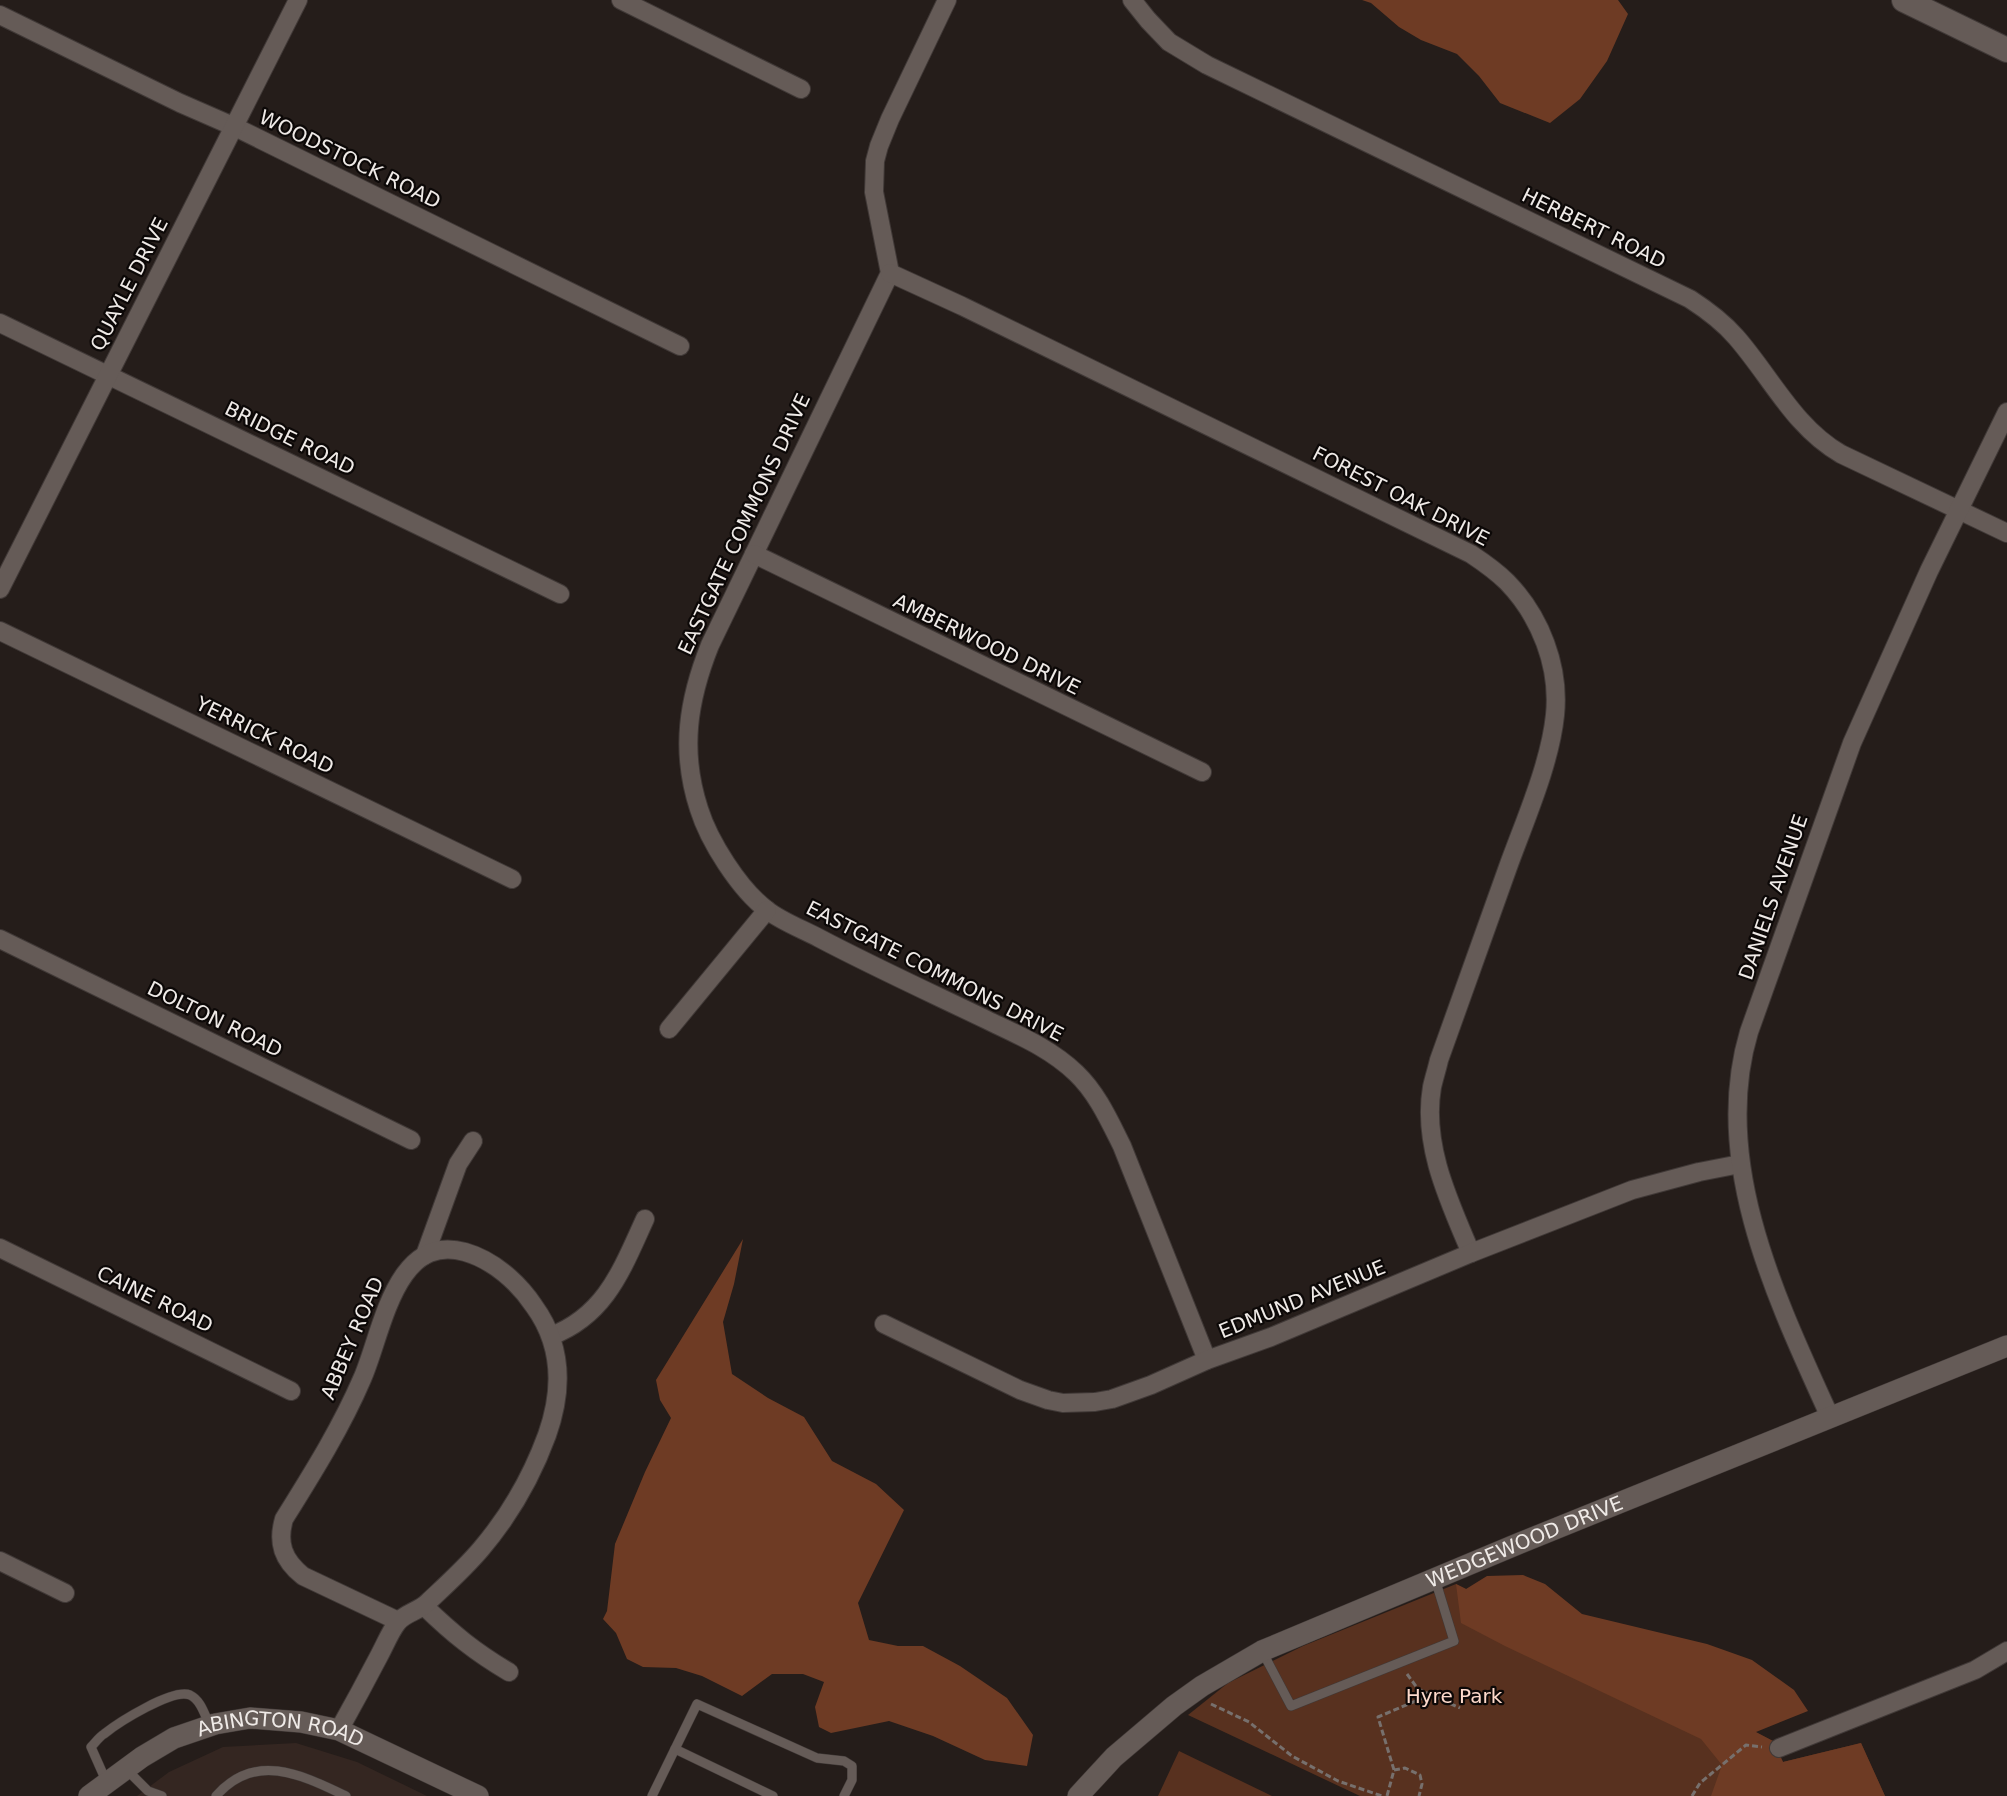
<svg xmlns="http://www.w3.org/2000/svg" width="2007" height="1796" viewBox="0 0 2007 1796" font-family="'DejaVu Sans',sans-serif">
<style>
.built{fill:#342621}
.green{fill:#58311f}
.forest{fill:#6e3b24}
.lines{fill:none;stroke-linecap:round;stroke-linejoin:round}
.service-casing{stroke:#403937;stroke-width:10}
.minor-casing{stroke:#403937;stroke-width:20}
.tertiary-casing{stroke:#403937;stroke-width:22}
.secondary-casing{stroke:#403937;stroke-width:26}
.path{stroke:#77706d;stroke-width:3;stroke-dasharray:6 3;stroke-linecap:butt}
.service{stroke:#655b57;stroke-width:9}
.minor{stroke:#655b57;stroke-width:18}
.tertiary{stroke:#655b57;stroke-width:21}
.secondary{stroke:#655b57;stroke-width:24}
.labels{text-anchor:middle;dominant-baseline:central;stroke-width:4.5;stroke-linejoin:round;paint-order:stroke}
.street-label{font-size:20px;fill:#efeae7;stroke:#0c0807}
.park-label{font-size:20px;fill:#fdd9cb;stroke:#0c0807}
</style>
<rect width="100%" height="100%" fill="#251d1a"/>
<path class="built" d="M296,1743l61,19 70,34h-290l32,-24 54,-25z"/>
<g class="green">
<path d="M1456,1584l317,157 10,21 78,-19 24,53h-525l-172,-81 40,-32 75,-37z"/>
<path d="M1179,1751l93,45h-114z"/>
</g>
<g class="forest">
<path d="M1362,0h256l10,14 -21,47 -27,38 -30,24 -50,-20 -21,-27 -22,-22 -36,-14 -22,-13 -28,-24z"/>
<path d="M743,1239l-9,45 -11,38 9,52 36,24 36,19 28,44 44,23 28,26 -46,93 11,37 29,6h25l37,20 47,32 26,37 -6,31 -42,-6 -52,-24 -44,-15 -58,12 -12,-6 -4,-20 9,-25 -21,-8h-31l-30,22 -40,-20 -26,-8 -33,-1 -16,-8 -11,-26 -13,-14 4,-8 8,-67 30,-72 26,-54 -11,-18 -4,-20z"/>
<path d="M1523,1575l22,9 37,30 125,30 45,16 42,30 14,21 -52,21 17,9 10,21 78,-19 24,53h-174l11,-31 -21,-26 -196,-93 -44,-23 -5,-39 10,5 21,-13z"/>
</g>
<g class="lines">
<g class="service-casing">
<g id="service">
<path d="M1262,1651l29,55 163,-65 -19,-62"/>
<path d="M675,1749l98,47"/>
<path d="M126,1769l22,22 14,5"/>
<path d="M107,1783l-16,-36c4,-4 8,-10 13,-13 15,-12 69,-46 86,-39 11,5 15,21 20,31"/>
<path d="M216,1796c39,-45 86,-21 130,0"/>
<path d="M652,1796l45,-92 120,54 27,3 8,5v14l-8,16"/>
</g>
</g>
<g class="minor-casing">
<g id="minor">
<path d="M621,0l180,89"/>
<path d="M947,0l-57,119 -11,27 -4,15 -1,31 16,81 -180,372c-22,55 -30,106 -11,164 10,32 40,80 68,101 14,11 35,19 52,28 55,29 112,55 168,82 31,15 63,28 89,53 21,20 33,47 46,73l85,214"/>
<path d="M1132,0l16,20 21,22 38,23 483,234c17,11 33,23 46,38 35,40 58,90 105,117l166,79"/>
<path d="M0,15l180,88 55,24 445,219"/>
<path d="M890,273l72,33 509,248c12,8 25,17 36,28 33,34 53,84 48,133 -5,49 -30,105 -47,152 -23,64 -46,128 -69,193 -2,9 -5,18 -7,27 -10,58 17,114 39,166"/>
<path d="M0,323l560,271"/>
<path d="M754,554l448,218"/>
<path d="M0,589l298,-589"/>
<path d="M0,631l512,248"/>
<path d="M0,939l411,201"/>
<path d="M669,1029l98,-119"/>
<path d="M0,1248l291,143"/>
<path d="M425,1255l33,-91 15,-23"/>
<path d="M884,1324l136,66 28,10 15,3 32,-1 17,-3 39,-14 56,-25 64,-23 200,-84 161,-63 67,-18 41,-8"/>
<path d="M551,1336c55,-21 71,-67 94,-117"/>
<path d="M1830,1417c-53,-117 -120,-255 -81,-385l103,-289 77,-172 78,-159"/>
<path d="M0,1561l65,32"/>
<path d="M424,1606c29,28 51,46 85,66"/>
<path d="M339,1730c14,-25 27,-49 40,-74 6,-11 11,-24 18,-33 7,-10 23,-12 31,-21 18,-17 37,-34 53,-53 28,-33 51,-73 66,-114 16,-45 16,-89 -13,-129 -16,-24 -41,-46 -69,-54 -71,-20 -83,83 -103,127 -21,49 -50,95 -78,140 -7,24 -1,41 19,57l95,45"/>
<path d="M1779,1748l196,-78 32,-19"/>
</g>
</g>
<g class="tertiary-casing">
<g id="tertiary">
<path id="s1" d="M89,1796l53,-39 32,-19 41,-14 35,-6 51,4 38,8 139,66"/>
<path id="s2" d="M1078,1796l36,-39 60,-51 28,-20 60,-35 258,-108 487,-197"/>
</g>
</g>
<g class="secondary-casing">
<path id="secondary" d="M1904,0l103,50"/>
</g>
<g class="path">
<path d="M1407,1674l11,15 42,19"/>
<path d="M1211,1704l38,18 43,34 46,25 44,15"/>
<path d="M1394,1770l11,-2 15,7 2,9 -3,12"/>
<path d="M1387,1796l7,-26 -16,-53 52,-22"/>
<path d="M1692,1796l8,-13 46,-38 16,2"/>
</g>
<use href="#service" class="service"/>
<use href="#minor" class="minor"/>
<use href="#tertiary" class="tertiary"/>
<use href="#secondary" class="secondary"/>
</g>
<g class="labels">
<g class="street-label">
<text transform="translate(350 159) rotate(26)">WOODSTOCK ROAD</text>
<text transform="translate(1594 228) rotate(26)">HERBERT ROAD</text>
<text transform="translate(129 284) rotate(-63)">QUAYLE DRIVE</text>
<text transform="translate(290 438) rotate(26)">BRIDGE ROAD</text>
<text transform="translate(1401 496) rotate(27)">FOREST OAK DRIVE</text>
<text transform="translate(744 524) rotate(-65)">EASTGATE COMMONS DRIVE</text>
<text transform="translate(987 644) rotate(26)">AMBERWOOD DRIVE</text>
<text transform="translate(265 735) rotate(26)">YERRICK ROAD</text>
<text transform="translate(1773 897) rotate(-71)">DANIELS AVENUE</text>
<text transform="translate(935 971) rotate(27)">EASTGATE COMMONS DRIVE</text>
<text transform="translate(215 1019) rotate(26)">DOLTON ROAD</text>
<text transform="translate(155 1299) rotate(26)">CAINE ROAD</text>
<text transform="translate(1302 1299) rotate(-22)">EDMUND AVENUE</text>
<text transform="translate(352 1338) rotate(-67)">ABBEY ROAD</text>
<text stroke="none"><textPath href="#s2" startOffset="520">WEDGEWOOD DRIVE</textPath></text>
<text stroke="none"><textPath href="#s1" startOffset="213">ABINGTON ROAD</textPath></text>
</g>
<g class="park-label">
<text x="1454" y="1696">Hyre Park</text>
</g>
</g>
</svg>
